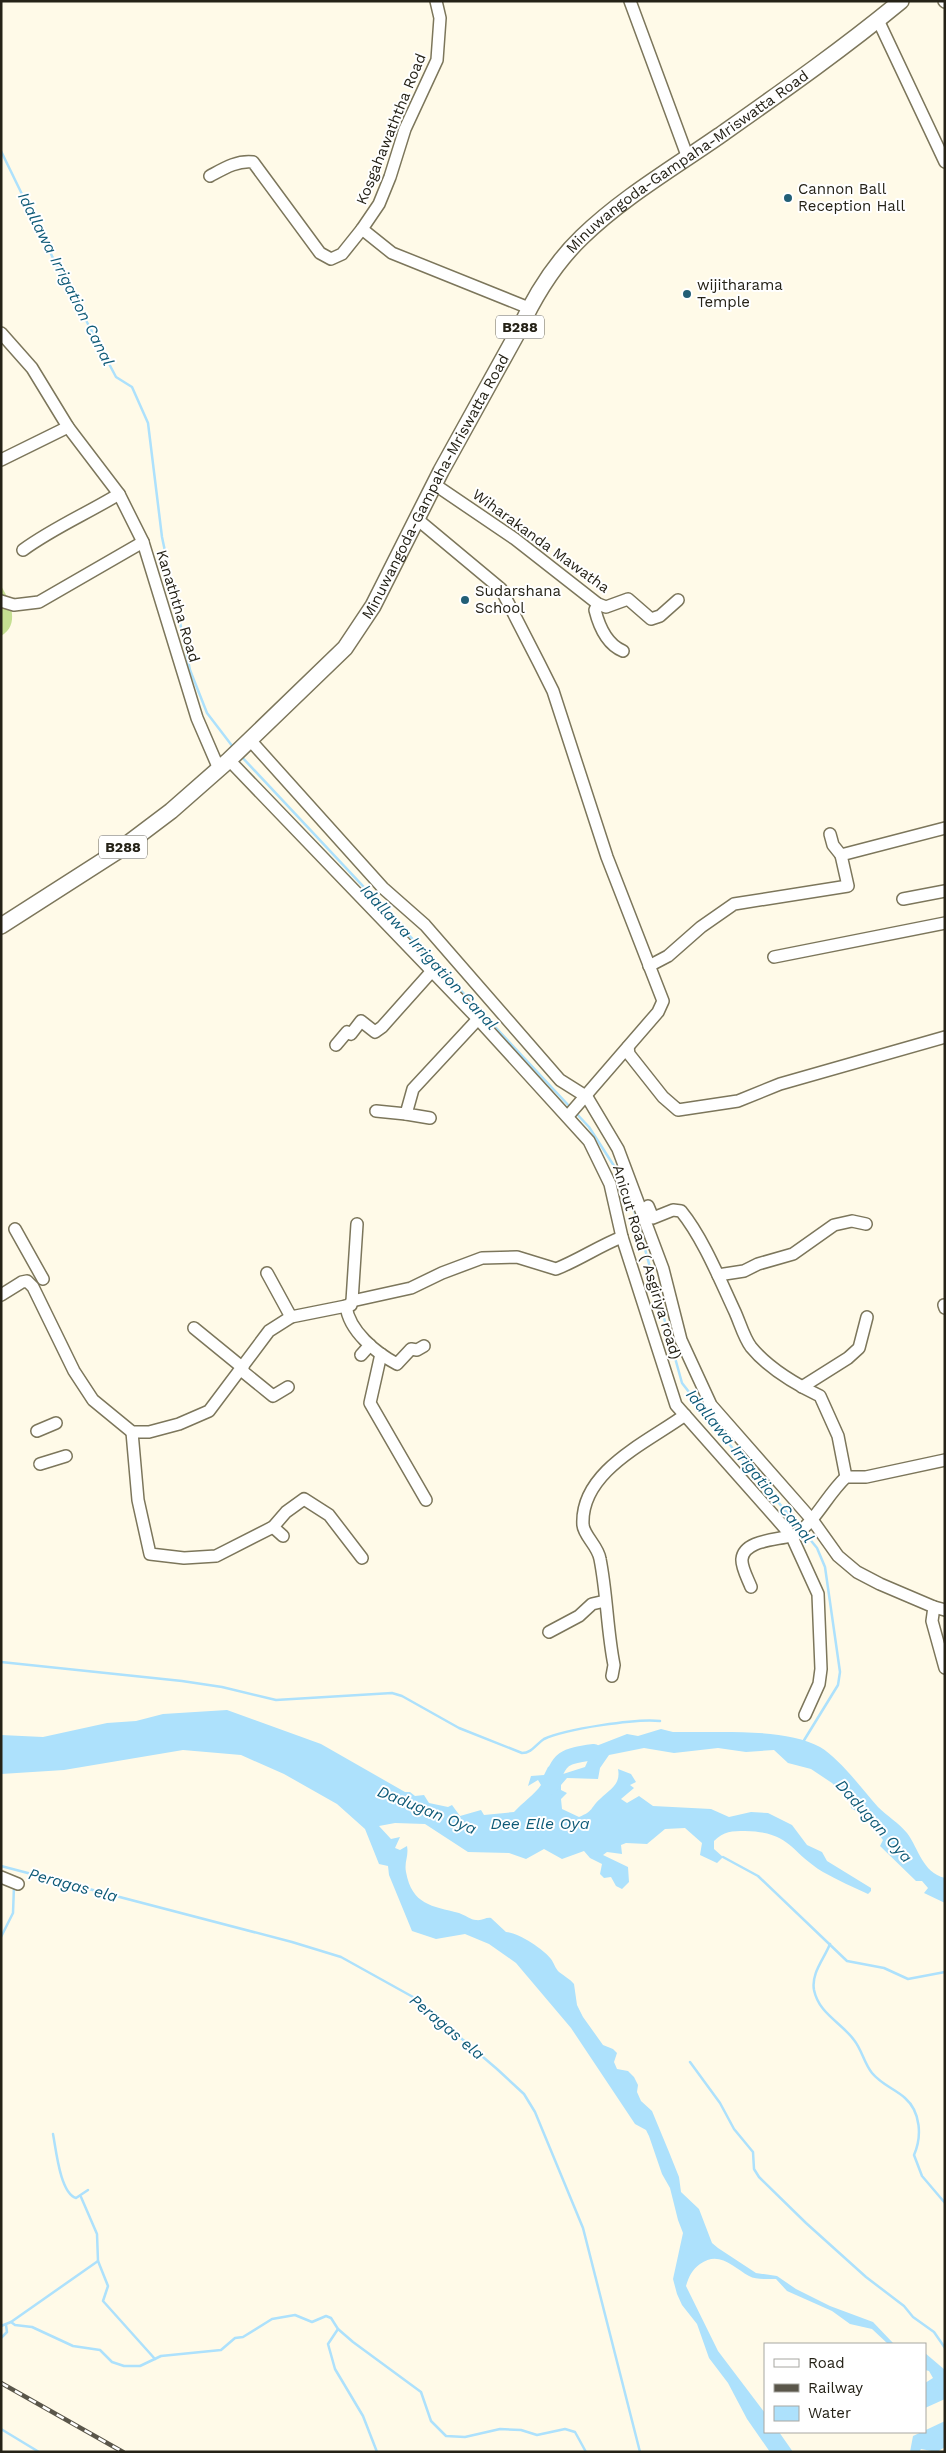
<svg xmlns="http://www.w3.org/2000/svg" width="946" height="2453" viewBox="0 0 946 2453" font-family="'Work Sans',sans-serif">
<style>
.green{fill:#c5df91}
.water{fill:#ade1fc}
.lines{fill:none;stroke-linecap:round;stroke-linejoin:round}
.stream{stroke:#ade1fc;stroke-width:2.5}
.river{stroke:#ade1fc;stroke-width:16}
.minor-casing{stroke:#7c765b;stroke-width:14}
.major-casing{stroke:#7c765b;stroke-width:18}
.minor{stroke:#fff;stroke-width:11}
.major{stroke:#fff;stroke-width:15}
.rail-casing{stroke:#5a564a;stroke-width:4.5}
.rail{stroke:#fff;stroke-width:2.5;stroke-dasharray:8;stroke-linecap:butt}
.poi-dot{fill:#225f76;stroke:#fff;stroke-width:2}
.labels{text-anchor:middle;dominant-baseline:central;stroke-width:4;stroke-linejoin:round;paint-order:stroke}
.shield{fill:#fff;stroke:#66645d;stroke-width:1}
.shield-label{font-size:14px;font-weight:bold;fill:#252217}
.street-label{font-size:15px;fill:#252217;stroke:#fff}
.poi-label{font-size:15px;fill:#252217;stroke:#fff;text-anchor:start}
.water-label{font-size:16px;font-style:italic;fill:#0e5a77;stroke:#fff}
</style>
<rect width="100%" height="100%" fill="#fffae8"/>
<path class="green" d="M1,586c10,16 19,39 0,50z"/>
<g class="water">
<path d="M227,1710l94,34 84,48h5l5,4 9,-1 5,8 19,4 4,-2 8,11 21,-6 3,5 30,-3c8,-9 21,-18 27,-27l-3,-5 -10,6 3,-10 13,-1 4,-8 8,-4 1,4 5,1 -2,4 3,2 22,-7 4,-9 -13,3 -3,-6 54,-21 11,2 23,-7 12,3c40,1 112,-5 147,15 20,12 42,42 58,60 9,9 21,16 29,26 12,16 15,39 38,45v25l-21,-10 4,-5 -6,-7h-6l-36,-35 3,-6 -17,-23 -15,-9 -1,-7 -18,-18 -21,-14 -23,-6 -14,-13 -28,2 -28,-4 -44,5 -30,-5 -35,7 -9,13 -2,11 -31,-1 -6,7v5l6,3 -6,6 1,10 17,8c15,-6 11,-9 21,-18 10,-10 21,-14 18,-30l13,5 5,8 -6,3 4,3 -13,11 6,4 12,-7 14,10 58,3 18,8 22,-5 17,1 24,12 15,20 15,7 5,9 44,27v3l-3,3c-15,-7 -31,-14 -45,-22 -34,-21 -32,-40 -78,-41 -13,0 -21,0 -31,10v8l9,8 -6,6 -17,-8 2,-12 -17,-15 -20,1 -18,15 -21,-1 -5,2 1,9 -15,-2 -4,3 25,12 1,15 -7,7 -6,-3 -5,-9 -7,1 -4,-4 2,-10 -12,-6 -6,-7 -22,8 -18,-10 -18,10 -17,-6 -41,-1 -43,-28 -30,-1 -16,3 12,13 9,-2 -5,11 5,2 7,-4c2,10 -3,16 -1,26 6,33 26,34 53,41 6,2 12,7 17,7 6,1 10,-3 15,-2l15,14c11,0 38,17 45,27 3,4 4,9 8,13 5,4 11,7 15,12l3,21 6,12 20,28 10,4 4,4 -3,9 3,7 11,2 6,6 4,8 -1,7 4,9 11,10 17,41 10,25 2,15 18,17 13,34 6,5 38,25 21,3 19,13 34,17 43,16 20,21 5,1h-10l-16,-15 -22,-5 -18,-13 -45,-20 -11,-12c-8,0 -20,1 -27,-3 -16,-9 -30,-26 -49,-12 -8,6 -11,12 -14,22l32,65 47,62v19h14l14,20h-23l-23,-33 -19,-36 -19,-25 -12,-34 -15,-19 -5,-11 -4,-15 10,-46 -5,-13 -8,-32 -8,-14 -13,-38 -3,-6 -11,-6 -64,-96 -55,-65 -27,-19 -24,-10 -29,5 -24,-8 -23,-56 -1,-9 -9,-2 -14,-35 -28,-25 -53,-30 -43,-19 -58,-5 -119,20 -63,4v-39l42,2 64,-14 29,-2 27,-7z"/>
<path d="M925,2353l20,17v29l-20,9v-25l8,-5 -4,-7 -4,-1z"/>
<path d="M945,2421v26l-8,5 -16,-3 -2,3h-9l3,-16z"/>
</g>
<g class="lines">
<g class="stream">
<path d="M1,151l51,105 64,121 16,10 16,36 14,114 28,133 17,43 26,34"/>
<path d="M240,755l331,353"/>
<path d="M575,1112l14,15 36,56"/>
<path d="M630,1195l52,188 48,62 70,83"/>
<path d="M1,1662l181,19 40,6 54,13 116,-7 10,3 57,32 63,25c10,0 14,-9 22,-14 21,-10 94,-21 116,-18"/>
<path d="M803,1742l35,-57 2,-13 -15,-105 -8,-19 -13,-16"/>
<path d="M723,1857l35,19 89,85 37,7 24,11 37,-7"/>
<path d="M1,1866l291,76 49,15 72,40 84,72 27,25 11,18 48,116 57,224"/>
<path d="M1,1937l12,-24 1,-27"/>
<path d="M830,1944c-6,15 -19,29 -16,46 5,24 27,32 40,50 8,10 10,23 18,33 10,12 23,16 33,25 16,14 17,39 9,57l8,21 23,27"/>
<path d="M690,2062l30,41 14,26 19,23 1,17 5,8 47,46 60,54 38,29 9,11 21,15 11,16"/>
<path d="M53,2134c3,15 7,59 23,64l12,-8"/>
<path d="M81,2197l16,37 1,27 10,25 -5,15 52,58"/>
<path d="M11,2322l4,3 17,2 41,19 27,4 12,12 12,4h16l21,-10 60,-6 14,-12 8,-1 29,-18 23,-4 17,7 14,-6 5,2 7,11 15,13 68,50 10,29 15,15 19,1 35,-8 21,1 16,5 28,-6 10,3 11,20"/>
<path d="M1,2326l10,-4 87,-61"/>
<path d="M338,2329l-10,15 7,25 28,47 14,36"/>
<path d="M1,2338l6,-6 -1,-7"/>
<path d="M1,2429l38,23"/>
</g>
<path class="river" d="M550,1787c9,-30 14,-31 44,-35"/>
<g class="minor-casing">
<g id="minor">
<path d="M436,1l4,17 -3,42 -32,69 -15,48 -11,27 -17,25 30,24 137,55"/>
<path d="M630,1l58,157"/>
<path d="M944,1l1,1"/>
<path d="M878,20l67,142"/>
<path d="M210,176c13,-7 27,-16 43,-14l67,91 11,6 11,-5 20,-25"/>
<path d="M1,333l31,35 36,59 51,67 24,48"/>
<path d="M1,460l67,-33"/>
<path d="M434,484l81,55 83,65 8,3 22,-8 23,20 9,-3 18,-16"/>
<path d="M417,519l84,70 38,74 14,28 54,166 56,144 -5,11 -90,104"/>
<path d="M23,550c30,-22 65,-37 96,-56"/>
<path d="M1,601l13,4 25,-3 104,-60 54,176 22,51"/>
<path d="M598,604l-3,6c4,16 11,34 28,41"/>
<path d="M250,740l133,148 42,37 135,155 27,17 31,52 45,120 18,71 30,65 102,116 25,35 19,16 23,12 54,23 11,3"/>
<path d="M229,760l249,259 111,122 21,43 12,53 54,168 107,121 9,11 26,57 3,75 -2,15 -14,31"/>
<path d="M830,834l3,11 8,10"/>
<path d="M903,899l42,-8"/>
<path d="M774,957l171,-34"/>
<path d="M649,966l19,-10 33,-29 33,-23 114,-18 -7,-31 104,-27"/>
<path d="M336,1045l11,-13 4,2 10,-13 14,11 7,-5 50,-56"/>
<path d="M628,1047l1,7 34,43 15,13 60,-9 42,-17 165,-47"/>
<path d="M376,1111l30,3"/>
<path d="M430,1118l-24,-4 7,-25 65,-70"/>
<path d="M648,1206l5,12 20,-8 8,1c22,27 39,69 54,101 5,11 9,26 16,35 18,22 44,37 69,49l18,40 8,41"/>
<path d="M15,1229l28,50"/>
<path d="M267,1273l24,44"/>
<path d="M718,1275l26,-4 14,-7 35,-10 41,-29 18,-4 14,3"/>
<path d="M1,1295l21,-13 5,-1 6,6 41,84 19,29 39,32h17l30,-8 30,-13 60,-80 22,-14 60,-12 1,-4"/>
<path d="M352,1301l59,-13 31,-15 40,-15 35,-1 39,12c23,-9 43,-23 66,-32"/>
<path d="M352,1301l5,-77"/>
<path d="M944,1305l1,3"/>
<path d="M346,1306c3,25 30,47 51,58l14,-15 6,1 7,-4"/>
<path d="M194,1328l49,40"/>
<path d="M381,1354l-11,49 56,97"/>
<path d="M361,1355l9,-10"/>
<path d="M241,1370l32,26 15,-9"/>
<path d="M802,1387l46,-29 11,-10 8,-31"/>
<path d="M37,1431l19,-8"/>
<path d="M132,1432l6,68 12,54 34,4 32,-2 57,-29 13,-15 18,-13 25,16 33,43"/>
<path d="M40,1464l26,-8"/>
<path d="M273,1527l10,9"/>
<path d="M792,1537c25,-16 33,-40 54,-60h20l79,-17"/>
<path d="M751,1587c-3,-8 -10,-20 -9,-28 2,-19 35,-19 48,-23"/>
<path d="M934,1607l-2,14 13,47"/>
<path d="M549,1632l30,-16 13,-12 13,-3"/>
<path d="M612,1676l2,-11c-7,-35 -7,-71 -14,-106 -2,-13 -16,-23 -17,-34 -3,-54 65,-83 102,-110"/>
<path d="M1,1877l17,7"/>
</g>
</g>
<g class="major-casing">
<g id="major">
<path id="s1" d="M1,926l117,-75 53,-40 58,-51 116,-112 28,-42 68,-135 78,-141c15,-33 36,-67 63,-93 40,-39 91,-69 137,-101 61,-43 124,-87 182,-135"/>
</g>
</g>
<use href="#minor" class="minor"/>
<use href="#major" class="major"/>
<g class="rail-casing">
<path id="rail" d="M1,2383l122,69"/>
</g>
<use href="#rail" class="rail"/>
</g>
<g class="poi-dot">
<circle cx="788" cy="198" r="5"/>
<circle cx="687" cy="294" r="5"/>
<circle cx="465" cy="600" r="5"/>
</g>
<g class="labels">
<g class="shield">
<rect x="496" y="315.5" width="48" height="23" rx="4"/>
<rect x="99" y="835.5" width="48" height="23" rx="4"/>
</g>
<g class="shield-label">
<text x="520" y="327">B288</text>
<text x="123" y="847">B288</text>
</g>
<g class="street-label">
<text transform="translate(391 129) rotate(-68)">Kosgahawaththa Road</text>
<text stroke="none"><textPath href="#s1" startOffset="1049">Minuwangoda-Gampaha-Mriswatta Road</textPath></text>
<text stroke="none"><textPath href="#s1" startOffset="629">Minuwangoda-Gampaha-Mriswatta Road</textPath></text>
<text transform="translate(541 541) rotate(36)">Wiharakanda Mawatha</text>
<text transform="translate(178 606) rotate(73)">Kanaththa Road</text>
<text transform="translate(647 1262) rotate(73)">Anicut Road ( Asgiriya road)</text>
</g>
<g class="poi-label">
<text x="798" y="189">Cannon Ball<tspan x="798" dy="17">Reception Hall</tspan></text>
<text x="697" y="285">wijitharama<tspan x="697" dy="17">Temple</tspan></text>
<text x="475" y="591">Sudarshana<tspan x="475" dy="17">School</tspan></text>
</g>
<g class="water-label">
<text transform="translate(66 279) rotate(63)">Idallawa Irrigation Canal</text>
<text transform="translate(429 957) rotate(47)">Idallawa Irrigation Canal</text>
<text transform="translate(750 1466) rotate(51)">Idallawa Irrigation Canal</text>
<text transform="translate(427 1810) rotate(22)">Dadugan Oya</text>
<text transform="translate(874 1821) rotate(48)">Dadugan Oya</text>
<text x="540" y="1823">Dee Elle Oya</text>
<text transform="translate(73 1885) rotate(15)">Peragas ela</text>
<text transform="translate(447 2027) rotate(40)">Peragas ela</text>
</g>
</g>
<rect width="946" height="2453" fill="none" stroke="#252217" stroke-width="5"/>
<rect x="764" y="2343" width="162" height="90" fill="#ffffff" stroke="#a8a7a2"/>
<rect x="774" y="2359" width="25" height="8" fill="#ffffff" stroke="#a8a7a2"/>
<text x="808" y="2368" font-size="15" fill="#252217">Road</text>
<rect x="774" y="2384" width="25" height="8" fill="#5a564a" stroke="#a8a7a2"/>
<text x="808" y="2393" font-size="15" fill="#252217">Railway</text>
<rect x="774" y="2406" width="25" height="15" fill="#ade1fc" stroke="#a8a7a2"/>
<text x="808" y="2418" font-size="15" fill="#252217">Water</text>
</svg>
